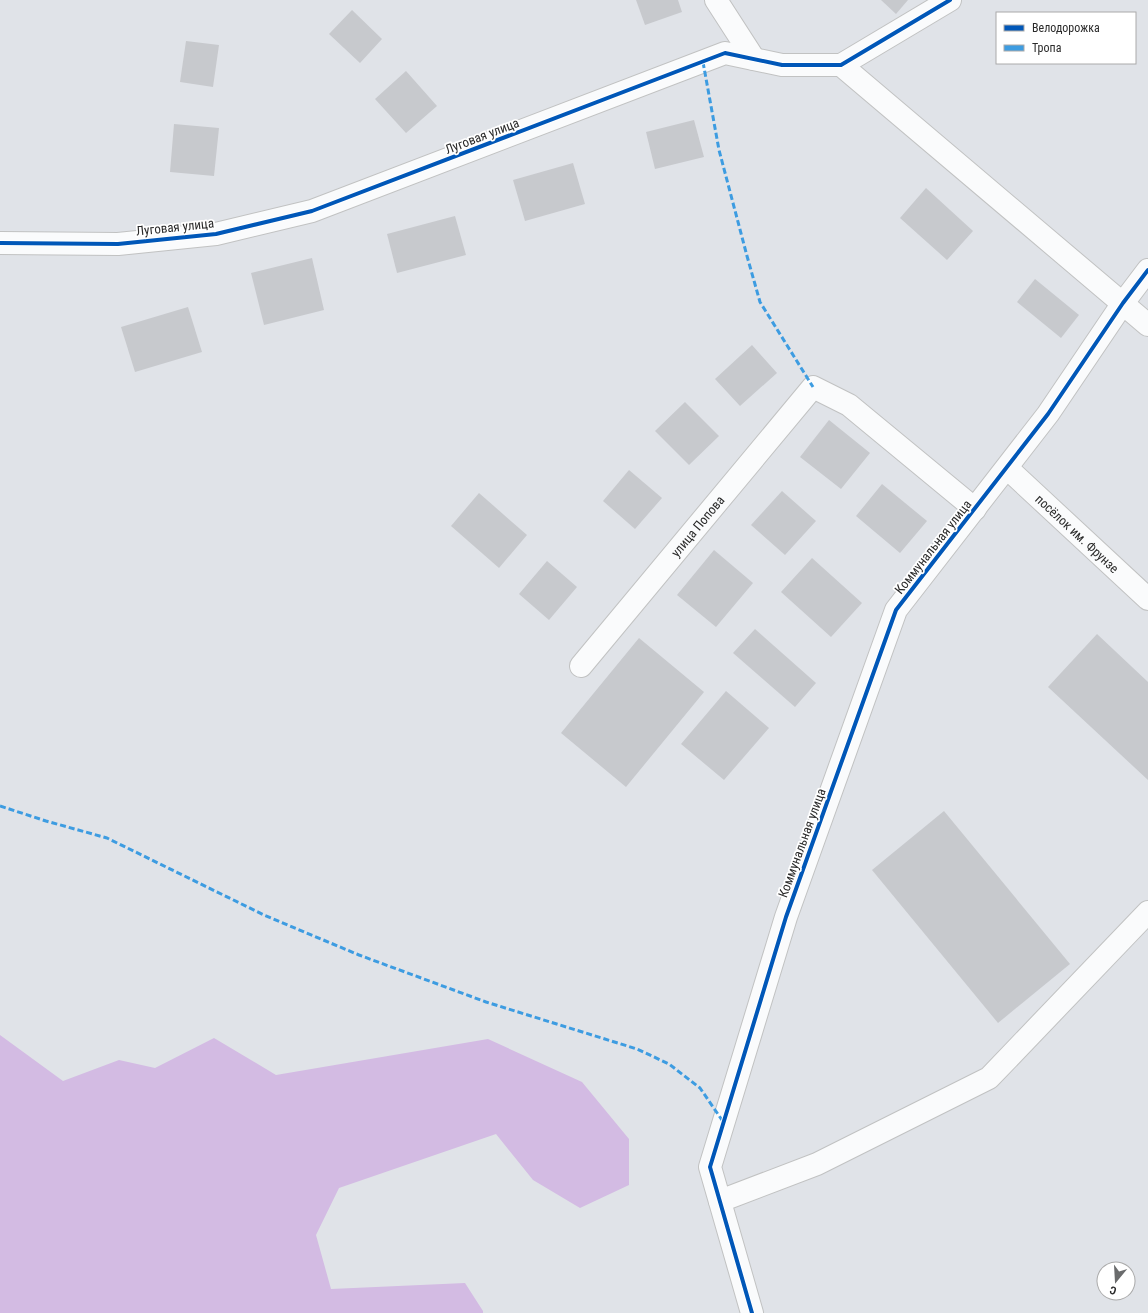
<svg xmlns="http://www.w3.org/2000/svg" width="1148" height="1313" viewBox="0 0 1148 1313" font-family="'Roboto Condensed',sans-serif">
<style>
.green{fill:#d3bbe3}
.building{fill:#c7c9cd}
.lines{fill:none;stroke-linecap:round;stroke-linejoin:round}
.minor-casing{stroke:#c1c2c2;stroke-width:24}
.minor{stroke:#fafbfc;stroke-width:22}
.quiet{stroke:#3d9ce1;stroke-width:3;stroke-dasharray:6 3;stroke-linecap:butt}
.cycleway-casing{stroke:#fff;stroke-width:6}
.cycleway{stroke:#0057b8;stroke-width:4}
.labels{text-anchor:middle;dominant-baseline:central;stroke-width:3.5;stroke-linejoin:round;paint-order:stroke}
.street-label{font-size:13px;fill:#2a2a2a;stroke:#fff}
</style>
<rect width="100%" height="100%" fill="#e0e3e8"/>
<path class="green" d="M0,1035l63,46 56,-21 36,8 59,-30 62,37 212,-36 94,43 47,57v46l-49,23 -47,-28 -37,-46 -157,54 -23,47 15,54 134,-6 18,28v2h-483z"/>
<g class="building">
<path d="M636,0h42l4,12 -37,13z"/>
<path d="M881,0h27l-12,14z"/>
<path d="M352,10l30,29 -22,24 -31,-29z"/>
<path d="M186,41l33,4 -6,42 -33,-5z"/>
<path d="M406,71l31,35 -31,27 -31,-34z"/>
<path d="M694,120l10,37 -49,12 -9,-37z"/>
<path d="M174,124l45,4 -5,48 -44,-4z"/>
<path d="M573,163l12,41 -60,17 -12,-41z"/>
<path d="M926,188l47,43 -26,29 -47,-42z"/>
<path d="M455,216l11,39 -69,18 -10,-39z"/>
<path d="M312,258l12,52 -60,15 -13,-52z"/>
<path d="M1035,279l44,36 -18,23 -44,-36z"/>
<path d="M188,307l14,45 -67,20 -14,-45z"/>
<path d="M752,345l25,28 -37,33 -25,-27z"/>
<path d="M685,402l34,34 -30,29 -34,-34z"/>
<path d="M829,420l41,33 -29,36 -41,-32z"/>
<path d="M629,470l33,28 -27,31 -32,-28z"/>
<path d="M882,484l45,37 -27,32 -44,-37z"/>
<path d="M782,491l34,30 -31,34 -34,-30z"/>
<path d="M479,493l48,42 -28,33 -48,-42z"/>
<path d="M714,550l39,33 -37,44 -39,-32z"/>
<path d="M812,558l50,45 -31,34 -50,-45z"/>
<path d="M547,561l30,26 -28,33 -30,-26z"/>
<path d="M755,629l61,54 -21,24 -62,-54z"/>
<path d="M1097,634l51,48v98l-100,-93z"/>
<path d="M639,638l65,54 -78,95 -65,-54z"/>
<path d="M726,691l43,37 -45,52 -43,-36z"/>
<path d="M944,811l126,153 -72,59 -126,-153z"/>
</g>
<g class="lines">
<g class="minor-casing">
<g id="minor">
<path d="M716,0l38,59"/>
<path d="M841,65l307,260"/>
<path d="M0,243l118,1 98,-10 96,-23 413,-158 57,12h59l109,-65"/>
<path id="s1" d="M1007,468l141,131"/>
<path id="s2" d="M581,666l232,-279 36,18 126,104"/>
<path d="M720,1201l97,-37 172,-86 159,-166"/>
<path d="M752,1313l-42,-146 76,-250 110,-307 152,-196 75,-111 25,-33"/>
</g>
</g>
<use href="#minor" class="minor"/>
<g class="quiet">
<path d="M703,62l16,88 28,106 13,46 53,85"/>
<path d="M0,806l46,15 61,17 157,77 95,40 127,47 151,47 32,15 31,24 24,35"/>
</g>
<g class="cycleway-casing">
<g id="cycleway">
<path d="M0,243l118,1 98,-10 96,-23 413,-158 57,12h59l109,-65"/>
<path d="M752,1313l-42,-146 76,-250 110,-307 152,-196 75,-111 25,-33"/>
</g>
</g>
<use href="#cycleway" class="cycleway"/>
</g>
<g class="labels">
<g class="street-label">
<text transform="translate(482 136) rotate(-21)">Луговая улица</text>
<text transform="translate(175 227) rotate(-6)">Луговая улица</text>
<text stroke="none"><textPath href="#s2" startOffset="182">улица Попова</textPath></text>
<text stroke="none"><textPath href="#s1" startOffset="96">посёлок им. Фрунзе</textPath></text>
<text transform="translate(933 547) rotate(-52)">Коммунальная улица</text>
<text transform="translate(802 843) rotate(-70)">Коммунальная улица</text>
</g>
</g>
<rect x="996" y="12" width="140" height="52" fill="#ffffff" stroke="#aaaaaa"/>
<rect x="1004" y="25" width="20" height="6" fill="#0057b8" stroke="#aaaaaa"/>
<text x="1032" y="32" font-size="12" fill="#2a2a2a">Велодорожка</text>
<rect x="1004" y="45" width="20" height="6" fill="#3d9ce1" stroke="#aaaaaa"/>
<text x="1032" y="52" font-size="12" fill="#2a2a2a">Тропа</text>
<g transform="translate(1116 1281) rotate(198)"><circle r="19" fill="#ffffff" stroke="#aaaaaa"/>
<path d="M0-3L7 15L0 10L-7 15Z" fill="#6a6b6c"/>
<text y="-6" font-size="11" font-weight="bold" text-anchor="middle" fill="#2a2a2a">С</text>
</g>
</svg>
